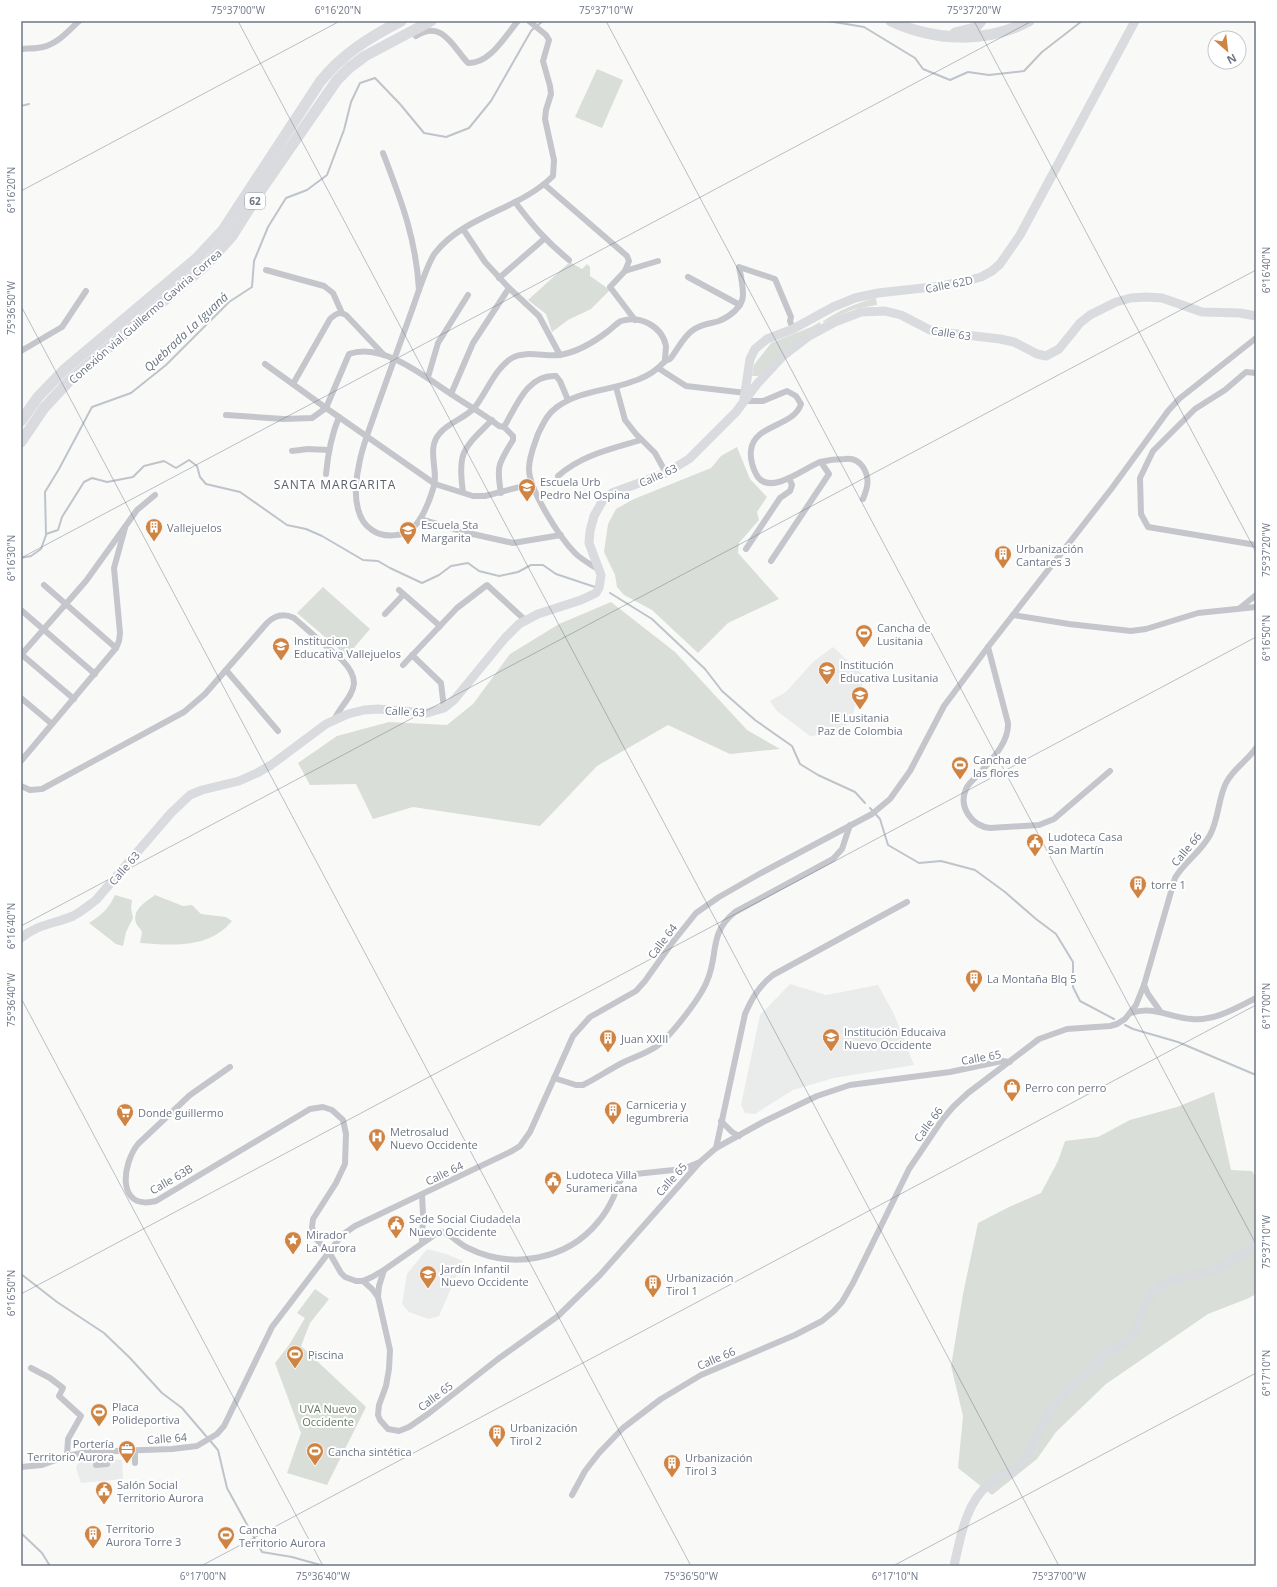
<svg xmlns="http://www.w3.org/2000/svg" width="1277" height="1587" viewBox="0 0 1277 1587" font-family="'Open Sans',sans-serif">
<style>
.built{fill:#eaebeb}
.green{fill:#d9ded8}
.lines{fill:none;stroke-linecap:round;stroke-linejoin:round}
.stream{stroke:#bec4ca;stroke-width:2}
.minor{stroke:#c4c6cb;stroke-width:6}
.secondary{stroke:#d9dbdf;stroke-width:9}
.trunk{stroke:#d9dbdf;stroke-width:11}
.ticks{fill:none;stroke:#6d7585;stroke-width:1;stroke-opacity:0.45}
.labels{text-anchor:middle;dominant-baseline:central;stroke-width:4;stroke-linejoin:round;paint-order:stroke}
.shield{fill:#fff;stroke:#999eaa;stroke-width:1}
.shield-label{font-size:10px;font-weight:bold;fill:#6d7585}
.street-label{font-size:11px;fill:#6d7585;stroke:#fff}
.poi-label{font-size:11px;fill:#6d7585;stroke:#fff;text-anchor:start}
.park-label{font-size:11px;fill:#667866;stroke:#fff}
.water-label{font-size:12px;font-style:italic;fill:#687480;stroke:#fff}
.neighbourhood-label{font-size:12px;letter-spacing:1px;fill:#5a5f6b;stroke:#fff}
.neatline{fill:none;stroke:#6d7585;stroke-width:1.5}
.ticks-label{font-size:10px;text-anchor:middle;fill:#6d7585}
</style>
<rect width="100%" height="100%" fill="#f9faf8"/>
<g class="built">
<path d="M833,647l32,30 -15,45 -15,12 -25,2 -33,-25 -7,-10 16,-9 27,-30z"/>
<path d="M790,984l36,11 52,-10 16,29 20,51 -80,13 -41,12 -38,24 -10,-1 -4,-8 19,-90z"/>
<path d="M427,1249l19,5 17,7 -24,55 -10,3 -20,-7 -7,-8 5,-30z"/>
<path d="M111,1459l11,1 1,19 -42,4 -5,-15 2,-5 5,-2z"/>
</g>
<g class="green">
<path d="M597,69l26,11 -21,48 -27,-11z"/>
<path d="M570,262l12,7 5,-5 3,3v9l20,14 -19,19 -23,11 -16,12 -6,-18 -18,-14z"/>
<path d="M876,298l1,7 -23,4 -29,13h-3c17,-12 34,-19 54,-24z"/>
<path d="M820,322l1,4 -63,50h-6l2,-11 17,-22 40,-16z"/>
<path d="M737,447l13,32 17,18 -10,15 2,8 -20,23 -1,10 41,46 -51,24 -30,30 -46,-43 -28,-15 -7,-8 -2,-12 -11,-23 4,-28 8,-15 18,-10 77,-31 10,-12z"/>
<path d="M323,587l47,42 -23,27 -50,-43z"/>
<path d="M611,602l64,50 72,78 33,19 -50,5 -62,-29 -71,41 -57,60 -127,-19 -40,12 -17,-35 -46,1 -12,-22 39,-27 52,-14 58,3 26,-21 37,-50 49,-30z"/>
<path d="M115,895l17,5 -1,8 2,10 -7,14 -3,14 -7,-2 -27,-21c13,-8 20,-15 26,-28z"/>
<path d="M155,895l28,11 9,-1 9,9 25,3 6,4c-4,4 -7,8 -12,11 -22,16 -54,13 -80,11l2,-11c-1,-3 -4,-5 -5,-7 -7,-15 9,-23 18,-30z"/>
<path d="M1214,1092l17,78 21,1 4,7v116l-7,4 -41,16 -102,70 -50,48 -19,27 -45,36 -34,-27 5,-52 -12,-50 12,-72 15,-71 31,-16 32,-14 17,-32 7,-20 33,-4 32,-17 47,-13z"/>
<path d="M315,1289l14,10 -19,24 -9,23 65,61 -39,78 -40,-12 14,-40 -26,-70 14,-18 16,-27 -8,-5z"/>
</g>
<g class="lines">
<g class="stream">
<path d="M670,21h8"/>
<path d="M828,21l36,6 51,31 8,11 27,11 18,-8 21,3 35,-4 18,-19 40,-31"/>
<path d="M538,25l5,-4"/>
<path d="M21,106l8,-2"/>
<path d="M46,534l12,-4 4,-13 22,-35 8,-4 15,4 26,-5 11,-11 20,-5 12,7 13,-8 8,6 3,11 6,7 34,8 47,33 19,4 16,7 41,24 15,1 12,7 32,15 17,-8 12,-9 17,-3 11,8 20,5 19,-4 13,-7h12l13,9 39,13"/>
<path d="M21,558l10,-2 10,-7 5,-14 -1,-43 14,-23 33,-62 39,-14 35,-28 63,-63 23,-15 2,-26 14,-34 18,-29 21,-8 20,-15 17,-45 7,-28 9,-19 15,-5 25,26 24,29 22,4 23,-9 22,-27 40,-70 3,-3"/>
<path d="M610,593l42,26 53,50 17,22 33,29 37,26 8,18 18,11 37,17 10,11"/>
<path d="M870,808l10,11 8,26 31,18 22,-2 34,9 30,22 31,27 20,15 17,28v25l7,14 34,18"/>
<path d="M1125,1025l8,4 45,13 78,33"/>
<path d="M21,1274l36,28 47,31 26,25 32,35 20,15 36,42 9,38 35,64 30,5 32,9"/>
<path d="M21,1533l21,20 8,13"/>
</g>
<g class="minor">
<path d="M529,21l17,14 3,5 -6,21 7,25 1,8 -5,16 -1,9 9,41 -1,16c-34,34 -88,39 -118,77 -8,11 -18,43 -23,57 -12,34 -24,67 -36,100 -6,18 -14,36 -17,55 -3,14 -5,30 -1,44 2,8 6,16 14,21 11,8 31,7 41,-2 10,-10 16,-26 20,-39 7,-17 -8,-40 7,-56 9,-11 26,-15 35,-26 11,-14 21,-40 37,-49 14,-8 33,-1 48,-3 17,-3 34,-13 47,-23 4,-3 10,-9 14,-11 19,-6 41,5 45,25 0,4 -1,9 -1,14"/>
<path d="M416,36c26,-17 37,11 52,27 22,1 37,-27 50,-42"/>
<path d="M21,49c5,-1 10,0 16,-1 18,-1 30,-16 42,-27"/>
<path d="M383,153c18,47 33,85 36,137"/>
<path d="M545,185l82,71 2,5 -4,10 -15,16 25,33"/>
<path d="M515,202c18,24 31,39 54,58"/>
<path d="M463,229l22,33 24,26 30,28 21,39"/>
<path d="M266,270l58,16 9,7 9,20"/>
<path d="M625,271l33,-10"/>
<path d="M688,277l52,28"/>
<path d="M499,278l45,-39"/>
<path d="M21,351l41,-24 24,-36"/>
<path d="M265,364l61,44 109,76 38,12h12l46,-12"/>
<path d="M658,368l28,18 60,7"/>
<path d="M1256,373l-10,-1 -21,18 -30,19 -42,42 -13,27 1,36 7,13 108,18"/>
<path d="M428,377l10,-34 30,-48"/>
<path d="M293,384l37,-65c6,-5 9,-8 16,-4l38,40"/>
<path d="M616,387l9,33 11,14 19,19 11,20"/>
<path d="M451,394l22,-51 36,-55"/>
<path d="M744,401h19l24,-10 9,5 5,8c-7,23 -47,20 -50,46 -1,8 1,16 5,24 12,24 48,-6 64,-12 8,-2 17,-3 25,-3 7,-1 13,1 18,8 7,11 5,20 0,32"/>
<path d="M226,415l58,4 28,-1 14,-10 23,-54c33,-12 75,22 102,40 16,11 33,20 48,32l5,1 9,9v4c-14,23 -17,25 -12,53"/>
<path d="M504,427c12,-20 23,-53 52,-51l4,5 8,19"/>
<path d="M292,451l16,-2 20,1"/>
<path d="M326,474c2,-21 5,-38 13,-57"/>
<path d="M558,476c24,-21 53,-27 83,-36"/>
<path d="M463,492c-6,-41 1,-44 29,-72"/>
<path d="M420,519l48,14 45,10 48,-8"/>
<path d="M746,549l34,-51 10,-7 2,-6 -3,-7"/>
<path d="M771,561l58,-87 -8,-12"/>
<path d="M598,569c-8,-5 -16,-9 -23,-16 -15,-15 -46,-63 -46,-84 0,-13 5,-23 9,-35 5,-10 9,-20 19,-27 22,-16 50,-16 74,-25 10,-3 20,-8 27,-14 5,-4 6,-8 12,-9 8,-10 13,-22 23,-29 8,-6 17,-6 26,-9 10,-4 24,-14 24,-26 0,-9 -2,-19 -4,-28l36,12 16,38 -1,4 3,8"/>
<path d="M44,585l72,63"/>
<path d="M399,590l41,36"/>
<path d="M1240,608l16,-13"/>
<path d="M21,610l74,64"/>
<path d="M385,614l18,-19"/>
<path d="M1013,615l56,9 62,7 15,-2 52,-16 58,-6"/>
<path d="M988,647l20,76c1,20 -17,37 -30,52 -4,4 -10,9 -12,14 -8,18 6,37 24,39l49,-3 15,-6 56,-48"/>
<path d="M21,654l53,45"/>
<path d="M21,655l65,-74 51,-71 18,-15"/>
<path d="M412,655l29,28 3,25"/>
<path d="M403,665l54,-57 30,-23 38,35"/>
<path d="M226,670l52,61"/>
<path d="M21,698l31,26"/>
<path d="M21,761l95,-113 3,-7 1,-8 -6,-65 11,-40"/>
<path d="M21,786l9,4 12,-1 142,-77 21,-18 62,-71c8,-8 17,-10 27,-5l48,42c26,27 3,37 -8,60"/>
<path d="M1144,985l4,9 12,17"/>
<path d="M1131,1013c23,-8 39,5 61,6 23,2 44,-11 64,-21"/>
<path d="M230,1067l-40,28 -52,49c-16,20 -22,67 18,57l154,-92 13,-2 9,3 11,10 3,14 -1,30 -9,19 -23,36 -1,8 3,11 14,14 12,21 4,4 11,4h7l9,-4 12,-7 56,-39c13,4 17,12 28,17 44,22 99,12 130,-26 7,-8 12,-17 16,-26 3,-9 4,-15 12,-21l57,-6 17,-7"/>
<path d="M554,1078l22,7h7c14,-7 27,-16 41,-23 11,-5 23,-9 33,-16 14,-10 44,-49 50,-65 12,-27 1,-47 28,-69l98,-53 9,-10 8,-24"/>
<path d="M721,1121l11,11 7,4"/>
<path d="M716,1148l29,-134c7,-16 14,-28 28,-39l134,-73"/>
<path d="M422,1243l1,-29 -1,-19"/>
<path d="M384,1270l-5,16 -1,11 12,53 -1,19 -3,17 -7,19 -1,10 2,5 8,9 11,2 10,-4 19,-13 70,-55 60,-43 42,-41 100,-113 16,-14 49,-27 52,-25 33,-11 100,-13 52,-11 8,1"/>
<path d="M363,1281l9,8 6,8"/>
<path d="M31,1368l19,10 13,10 -4,8 22,20 -13,23 -1,17"/>
<path d="M135,1463v-13"/>
<path d="M96,1465l11,-1 -1,-13"/>
<path d="M21,1467l21,-2 25,-9 20,-4 85,-3 25,-3 20,-12 7,-8 48,-99 70,-92 13,-9 157,-75 8,-5 10,-14 43,-96 17,-19 46,-26 9,-10 27,-38 24,-30 23,-16 42,-24 111,-59 18,-15 20,-28 34,-65 44,-59 124,-159 56,-77 11,-12 77,-61"/>
<path d="M572,1495l13,-24 14,-18 24,-25 38,-29 40,-24 94,-40 27,-14 12,-10 8,-9 11,-19 56,-114 33,-49 11,-13 15,-14 71,-54 28,-10 43,-3 7,-2 8,-5 11,-14 8,-20 31,-107c9,-16 26,-26 35,-43 9,-17 8,-36 16,-52 7,-14 21,-22 30,-35"/>
</g>
<g class="secondary">
<path d="M744,399l6,-40 5,-10 12,-10 26,-10 40,-22 22,-9 23,-5 63,-7 25,-5 15,-4 11,-6 8,-7 20,-29 115,-214"/>
<path d="M21,938c17,-14 33,-14 52,-22 8,-4 15,-10 23,-16l75,-87 19,-18 12,-5 37,-9 18,-8 14,-8 55,-41 22,-10 16,-4 14,-1 49,4 17,-5 10,-8 51,-62 14,-14 19,-10 43,-14 15,-7 3,-5 2,-13 -12,-32 1,-12 4,-15 9,-16 9,-7 54,-20 23,-14 47,-47 21,-28 26,-28 26,-20 26,-14 26,-10 24,-1 16,4 31,16 68,8 14,3 23,12 9,2 13,-7 21,-26 10,-8 26,-13 15,-4 15,-1 16,1 40,14 38,1 16,3"/>
<path d="M954,1566c6,-27 12,-64 35,-82 4,-3 8,-6 12,-9 6,-3 15,-4 19,-9 15,-19 20,-42 34,-60 12,-16 27,-27 41,-40 5,-4 8,-10 12,-14 7,-5 15,-7 21,-12 15,-14 14,-44 35,-56 12,-7 27,-8 41,-11 20,-5 36,-16 52,-29"/>
</g>
<g class="trunk">
<path d="M891,21c43,20 95,23 138,0"/>
<path d="M955,33l20,-5 6,-7"/>
<path d="M21,421l17,-24 26,-27 133,-112 26,-28 97,-148c22,-28 50,-45 81,-61"/>
<path d="M21,442l23,-34 27,-29 135,-114 26,-29 31,-49 74,-107 12,-12 16,-12 66,-35"/>
</g>
</g>
<path class="ticks" d="M238,21l821,1545M606,21l650,1223M974,21l282,531M21,191l319,-170M21,306l670,1260M21,558l1011,-537M21,926l1235,-656M21,998l302,568M21,1294l1235,-657M201,1566l1055,-561M893,1566l363,-193"/>
<defs>
<g id="school-pin" transform="scale(0.9)"><path d="M0 17L-7.5 6A9.5 9.5 0 1 1 7.5 6Z" fill="#cf8443" stroke="#fff"/><path d="M0-5L7-2L0 1L-7-2ZM-4 1L0 2.5L4 1V4Q0 6-4 4Z" fill="#fff"/></g>
<g id="building-pin" transform="scale(0.9)"><path d="M0 17L-7.5 6A9.5 9.5 0 1 1 7.5 6Z" fill="#cf8443" stroke="#fff"/><path d="M-4-6H4V6H1V3H-1V6H-4ZM-2.5-4.3h1.7v1.8h-1.7ZM.8-4.3h1.7v1.8H.8ZM-2.5-1h1.7V.8h-1.7ZM.8-1h1.7V.8H.8Z" fill="#fff"/></g>
<g id="stadium-pin" transform="scale(0.9)"><path d="M0 17L-7.5 6A9.5 9.5 0 1 1 7.5 6Z" fill="#cf8443" stroke="#fff"/><path d="M0-5a6.5 5 0 1 0 0 10a6.5 5 0 1 0 0-10ZM-3.5-1.8h7v3.6h-7Z" fill="#fff"/></g>
<g id="civic-pin" transform="scale(0.9)"><path d="M0 17L-7.5 6A9.5 9.5 0 1 1 7.5 6Z" fill="#cf8443" stroke="#fff"/><path d="M-.6-6.5H3V-4.5H.6V-3L4-1V1h2V6H-6V1h2V-1L-.6-3ZM-1.2 2.5V6h2.4V2.5Z" fill="#fff"/></g>
<g id="shop-pin" transform="scale(0.9)"><path d="M0 17L-7.5 6A9.5 9.5 0 1 1 7.5 6Z" fill="#cf8443" stroke="#fff"/><path d="M-5-2.5h2.3a2.7 3.5 0 0 1 5.4 0H5L5.5 6h-11ZM-1.5-2.5h3a1.5 2.3 0 0 0-3 0Z" fill="#fff"/></g>
<g id="supermarket-pin" transform="scale(0.9)"><path d="M0 17L-7.5 6A9.5 9.5 0 1 1 7.5 6Z" fill="#cf8443" stroke="#fff"/><path d="M-6-5.5h2.5l.6 2H6L4.5 2H-2.5L-4.4-4H-6ZM-1.5 3.2a1.3 1.3 0 1 0 .1 0ZM3 3.2a1.3 1.3 0 1 0 .1 0Z" fill="#fff"/></g>
<g id="hospital-pin" transform="scale(0.9)"><path d="M0 17L-7.5 6A9.5 9.5 0 1 1 7.5 6Z" fill="#cf8443" stroke="#fff"/><path d="M-5-5h3v3.5h4V-5h3V5h-3V1.5h-4V5h-3Z" fill="#fff"/></g>
<g id="sight-pin" transform="scale(0.9)"><path d="M0 17L-7.5 6A9.5 9.5 0 1 1 7.5 6Z" fill="#cf8443" stroke="#fff"/><path d="M0-6L1.8-2.2L6-1.7L2.9 1.2L3.7 5.4L0 3.3L-3.7 5.4L-2.9 1.2L-6-1.7L-1.8-2.2Z" fill="#fff"/></g>
<g id="office-pin" transform="scale(0.9)"><path d="M0 17L-7.5 6A9.5 9.5 0 1 1 7.5 6Z" fill="#cf8443" stroke="#fff"/><path d="M-6-3h4V-5.5h4V-3h4V5H-6ZM-1-4.5V-3h2v-1.5ZM-6 0V1H6V0Z" fill="#fff"/></g>
</defs>
<g fill-rule="evenodd">
<use href="#school-pin" x="527" y="487"/>
<use href="#building-pin" x="154" y="527"/>
<use href="#school-pin" x="408" y="530"/>
<use href="#building-pin" x="1003" y="554"/>
<use href="#stadium-pin" x="864" y="633"/>
<use href="#school-pin" x="281" y="646"/>
<use href="#school-pin" x="827" y="670"/>
<use href="#school-pin" x="860" y="695"/>
<use href="#stadium-pin" x="960" y="765"/>
<use href="#civic-pin" x="1035" y="842"/>
<use href="#building-pin" x="1138" y="884"/>
<use href="#building-pin" x="974" y="978"/>
<use href="#school-pin" x="831" y="1037"/>
<use href="#building-pin" x="608" y="1038"/>
<use href="#shop-pin" x="1012" y="1087"/>
<use href="#building-pin" x="613" y="1110"/>
<use href="#supermarket-pin" x="125" y="1112"/>
<use href="#hospital-pin" x="377" y="1137"/>
<use href="#civic-pin" x="553" y="1180"/>
<use href="#civic-pin" x="396" y="1224"/>
<use href="#sight-pin" x="293" y="1240"/>
<use href="#school-pin" x="428" y="1274"/>
<use href="#building-pin" x="653" y="1283"/>
<use href="#stadium-pin" x="295" y="1354"/>
<use href="#stadium-pin" x="99" y="1412"/>
<use href="#building-pin" x="497" y="1433"/>
<use href="#office-pin" x="127" y="1449"/>
<use href="#stadium-pin" x="315" y="1451"/>
<use href="#building-pin" x="672" y="1463"/>
<use href="#civic-pin" x="104" y="1490"/>
<use href="#building-pin" x="93" y="1534"/>
<use href="#stadium-pin" x="226" y="1535"/>
</g>
<g class="labels">
<rect class="shield" x="245" y="193" width="20" height="16" rx="3"/>
<g class="shield-label">
<text x="255" y="201">62</text>
</g>
<g class="street-label">
<text transform="translate(949 284) rotate(-11)">Calle 62D</text>
<text transform="translate(145 316) rotate(-41)">Conexión vial Guillermo Gaviria Correa</text>
<text transform="translate(951 333) rotate(9)">Calle 63</text>
<text transform="translate(658 475) rotate(-24)">Calle 63</text>
<text transform="translate(405 711) rotate(3)">Calle 63</text>
<text transform="translate(1186 849) rotate(-50)">Calle 66</text>
<text transform="translate(124 868) rotate(-49)">Calle 63</text>
<text transform="translate(662 941) rotate(-53)">Calle 64</text>
<text transform="translate(981 1057) rotate(-10)">Calle 65</text>
<text transform="translate(928 1124) rotate(-54)">Calle 66</text>
<text transform="translate(444 1173) rotate(-26)">Calle 64</text>
<text transform="translate(171 1179) rotate(-30)">Calle 63B</text>
<text transform="translate(671 1179) rotate(-48)">Calle 65</text>
<text transform="translate(716 1358) rotate(-23)">Calle 66</text>
<text transform="translate(435 1396) rotate(-37)">Calle 65</text>
<text transform="translate(167 1438) rotate(-4)">Calle 64</text>
</g>
<g class="poi-label">
<text x="540" y="481">Escuela Urb<tspan x="540" dy="13">Pedro Nel Ospina</tspan></text>
<text x="421" y="524">Escuela Sta<tspan x="421" dy="13">Margarita</tspan></text>
<text x="167" y="527">Vallejuelos</text>
<text x="1016" y="548">Urbanización<tspan x="1016" dy="13">Cantares 3</tspan></text>
<text x="877" y="627">Cancha de<tspan x="877" dy="13">Lusitania</tspan></text>
<text x="294" y="640">Institucion<tspan x="294" dy="13">Educativa Vallejuelos</tspan></text>
<text x="840" y="664">Institución<tspan x="840" dy="13">Educativa Lusitania</tspan></text>
<text x="860" y="717" text-anchor="middle">IE Lusitania<tspan x="860" dy="13">Paz de Colombia</tspan></text>
<text x="973" y="759">Cancha de<tspan x="973" dy="13">las flores</tspan></text>
<text x="1048" y="836">Ludoteca Casa<tspan x="1048" dy="13">San Martín</tspan></text>
<text x="1151" y="884">torre 1</text>
<text x="987" y="978">La Montaña Blq 5</text>
<text x="844" y="1031">Institución Educaiva<tspan x="844" dy="13">Nuevo Occidente</tspan></text>
<text x="621" y="1038">Juan XXIII</text>
<text x="1025" y="1087">Perro con perro</text>
<text x="626" y="1104">Carniceria y<tspan x="626" dy="13">legumbreria</tspan></text>
<text x="138" y="1112">Donde guillermo</text>
<text x="390" y="1131">Metrosalud<tspan x="390" dy="13">Nuevo Occidente</tspan></text>
<text x="566" y="1174">Ludoteca Villa<tspan x="566" dy="13">Suramericana</tspan></text>
<text x="409" y="1218">Sede Social Ciudadela<tspan x="409" dy="13">Nuevo Occidente</tspan></text>
<text x="306" y="1234">Mirador<tspan x="306" dy="13">La Aurora</tspan></text>
<text x="441" y="1268">Jardín Infantil<tspan x="441" dy="13">Nuevo Occidente</tspan></text>
<text x="666" y="1277">Urbanización<tspan x="666" dy="13">Tirol 1</tspan></text>
<text x="308" y="1354">Piscina</text>
<text x="112" y="1406">Placa<tspan x="112" dy="13">Polideportiva</tspan></text>
<text x="510" y="1427">Urbanización<tspan x="510" dy="13">Tirol 2</tspan></text>
<text x="114" y="1443" text-anchor="end">Portería<tspan x="114" dy="13">Territorio Aurora</tspan></text>
<text x="328" y="1451">Cancha sintética</text>
<text x="685" y="1457">Urbanización<tspan x="685" dy="13">Tirol 3</tspan></text>
<text x="117" y="1484">Salón Social<tspan x="117" dy="13">Territorio Aurora</tspan></text>
<text x="106" y="1528">Territorio<tspan x="106" dy="13">Aurora Torre 3</tspan></text>
<text x="239" y="1529">Cancha<tspan x="239" dy="13">Territorio Aurora</tspan></text>
</g>
<g class="park-label">
<text x="328" y="1408">UVA Nuevo<tspan x="328" dy="13">Occidente</tspan></text>
</g>
<g class="water-label">
<text transform="translate(186 332) rotate(-43)">Quebrada La Iguaná</text>
</g>
<g class="neighbourhood-label">
<text x="335" y="484">SANTA MARGARITA</text>
</g>
</g>
<rect width="1277" height="1587" fill="none" stroke="#ffffff" stroke-width="44"/>
<g transform="translate(1227 50) rotate(152)"><circle r="19" fill="#ffffff" stroke="#c5c8ce"/>
<path d="M0-3L7 15L0 10L-7 15Z" fill="#cf8443"/>
<text y="-6" font-size="11" font-weight="bold" text-anchor="middle" fill="#6d7585">N</text>
</g>
<rect x="22" y="22" width="1233" height="1543" class="neatline"/>
<g class="ticks-label">
<text x="238" y="14">75°37'00"W</text>
<text x="338" y="14">6°16'20"N</text>
<text x="606" y="14">75°37'10"W</text>
<text x="974" y="14">75°37'20"W</text>
<text transform="translate(11 190) rotate(-90)" y="4">6°16'20"N</text>
<text transform="translate(1266 270) rotate(-90)" y="4">6°16'40"N</text>
<text transform="translate(11 308) rotate(-90)" y="4">75°36'50"W</text>
<text transform="translate(1266 550) rotate(-90)" y="4">75°37'20"W</text>
<text transform="translate(11 558) rotate(-90)" y="4">6°16'30"N</text>
<text transform="translate(1266 638) rotate(-90)" y="4">6°16'50"N</text>
<text transform="translate(11 926) rotate(-90)" y="4">6°16'40"N</text>
<text transform="translate(11 1000) rotate(-90)" y="4">75°36'40"W</text>
<text transform="translate(1266 1006) rotate(-90)" y="4">6°17'00"N</text>
<text transform="translate(1266 1242) rotate(-90)" y="4">75°37'10"W</text>
<text transform="translate(11 1293) rotate(-90)" y="4">6°16'50"N</text>
<text transform="translate(1266 1373) rotate(-90)" y="4">6°17'10"N</text>
<text x="203" y="1580">6°17'00"N</text>
<text x="323" y="1580">75°36'40"W</text>
<text x="691" y="1580">75°36'50"W</text>
<text x="895" y="1580">6°17'10"N</text>
<text x="1059" y="1580">75°37'00"W</text>
</g>
</svg>
